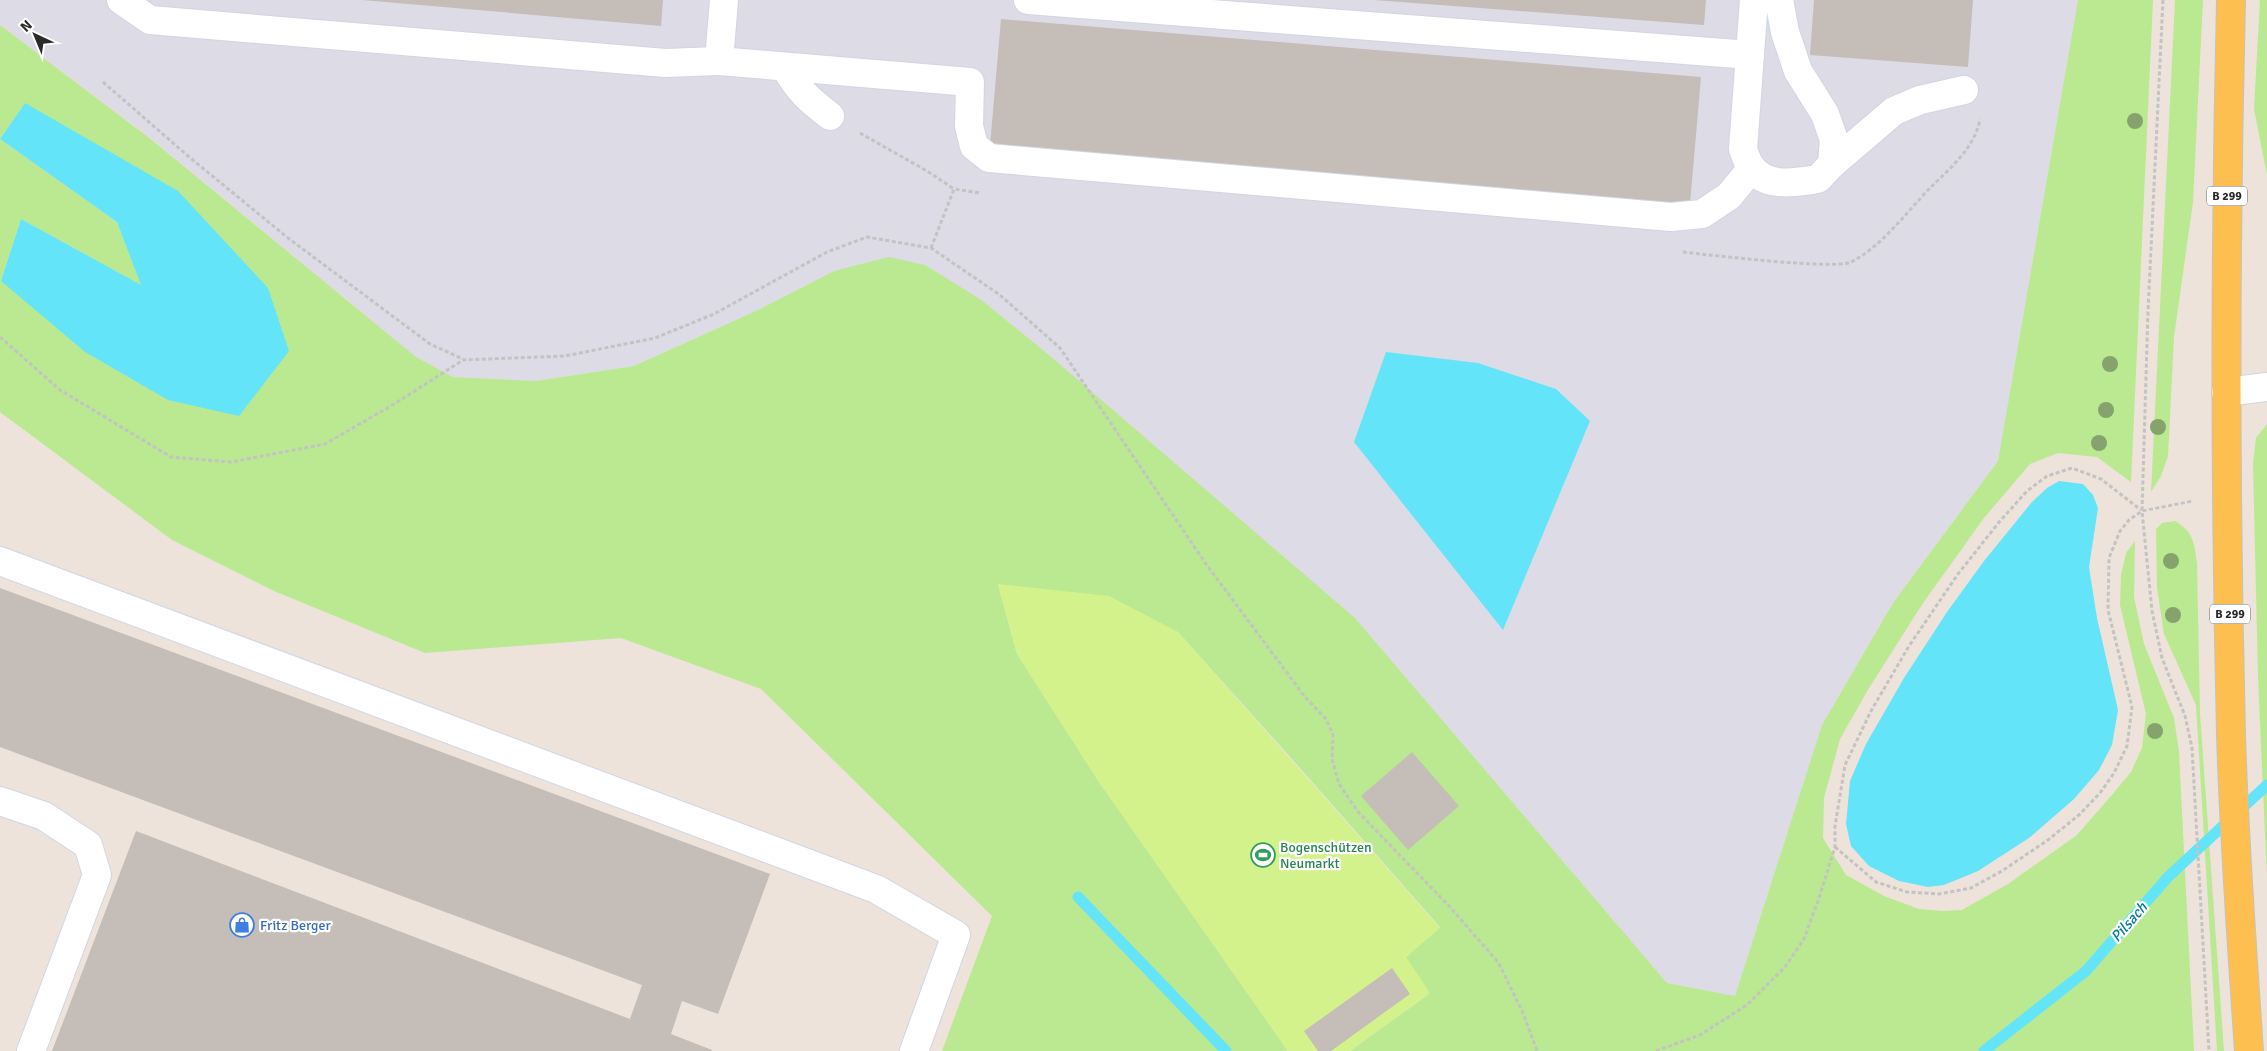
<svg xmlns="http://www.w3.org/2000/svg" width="2267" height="1051" viewBox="0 0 2267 1051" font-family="Signika,sans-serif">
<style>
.industrial{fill:#dddbe5}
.green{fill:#bae991;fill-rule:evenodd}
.pitch{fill:#d3f28c}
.water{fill:#63e4f9}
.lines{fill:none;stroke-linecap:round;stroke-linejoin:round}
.stream{stroke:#63e4f9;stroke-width:11}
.building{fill:#c5bdb7}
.minor-casing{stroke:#cfd6e4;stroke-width:30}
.major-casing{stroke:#c3c3c3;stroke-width:30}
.path{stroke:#c3c3c3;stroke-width:3;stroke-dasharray:4 2.5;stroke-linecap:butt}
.minor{stroke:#fff;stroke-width:28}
.major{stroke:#fdbf4f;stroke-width:28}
.tree{fill:#86a26d}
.labels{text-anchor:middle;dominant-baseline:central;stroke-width:4.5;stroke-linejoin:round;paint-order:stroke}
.shield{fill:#fff;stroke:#6a6a6a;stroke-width:1}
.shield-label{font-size:12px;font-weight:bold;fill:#2a2a2a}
.leisure-label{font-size:14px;fill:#27864d;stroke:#fff;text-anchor:start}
.shop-label{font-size:14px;fill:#366cbe;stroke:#fff;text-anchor:start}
.water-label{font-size:15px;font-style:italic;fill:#027c9f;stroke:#fff}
</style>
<rect width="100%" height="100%" fill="#ede3da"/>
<path class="industrial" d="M0,0h2078l-80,461 -105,142 -71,122 -87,271 -68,-13 -312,-365 -521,-347 -76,39 -124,56 -98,15 -83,-4 -37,-20 -263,-217 -153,-115z"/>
<g class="green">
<path d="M2078,0h75l-22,482 -34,-25 -39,-4 -28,11 -46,54 -61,85 -54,85 -29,51 -16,59 -1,40 23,37 38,21 35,13 23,2 20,-1 46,-26 69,-49 34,-39 20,-24 11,-24 4,-34 -26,-109 1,-30 5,-22 9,-12 -1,56 10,47 30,74 5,34 15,299h-844l79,-57 -23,-37 34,-30 -148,-168 -114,-127 -180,-47 19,69 82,128 189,269h-346l50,-135 -231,-227 -140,-51 -196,15 -151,-62 -102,-51 -172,-128v-387l152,115 264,217 37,20 83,4 98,-15 124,-56 76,-39 55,-14 36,8 55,34 69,56 306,263 312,365 68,13 87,-271 71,-122 105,-142zM25,103l264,248 -288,-70 20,-62 121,67 -25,-64 -117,-83z"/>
<path d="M2175,0h28l-10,202 -19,135 -6,119 -7,20 -10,16z"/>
<path d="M2260,0h7v175l-13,-66z"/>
<path d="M2267,424v455l-9,-202 -5,-213 3,-26z"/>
<path d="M2175,521c19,11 19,22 22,42l3,151 24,337h-7l-21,-346 -32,-71 -7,-46 -1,-59 6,-6z"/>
</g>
<path class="pitch" d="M998,584l111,12 69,36 262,296 -34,29 24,36 -80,58h-62l-189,-269 -82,-128z"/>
<g class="water">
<path d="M25,103l153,88 90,97 21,63 -50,65 -71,-16 -83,-48 -84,-71 20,-62 120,66 -24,-63 -117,-83z"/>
<path d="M1386,352l92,11 78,26 34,32 -87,209 -149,-188z"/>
<path d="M2059,481l24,3 10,11 5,13 -9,59 8,51 21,92 -6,35 -13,25 -25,29 -45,39 -51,33 -34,14 -16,2 -29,-6 -30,-15 -18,-20 -5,-22 4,-43 16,-37 38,-66 43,-66 37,-51 48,-59 15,-14z"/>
</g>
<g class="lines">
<g class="stream">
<path d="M1078,897l148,154"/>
<path d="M1984,1051l102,-80 82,-94 99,-92"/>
</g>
</g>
<g class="building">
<path d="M362,0h301l-2,26z"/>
<path d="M1374,0h332l-2,25z"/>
<path d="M1814,0h159l-5,67 -158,-12z"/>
<path d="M1001,19l700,58 -11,127 -700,-58z"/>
<path d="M0,588l770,286 -52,140 -36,-13 -11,33 41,16 -1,1h-659l84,-220 494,188 12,-34 -642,-238z"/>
<path d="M1412,752l47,54 -51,44 -47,-54z"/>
<path d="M1392,968l18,26 -79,57h-13l-14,-20z"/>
</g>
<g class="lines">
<g class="minor-casing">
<g id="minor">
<path d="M121,0l29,20 515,43 54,-2 5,-61"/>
<path d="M1028,0l722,55"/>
<path d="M1754,0l-11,149c2,5 4,13 8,18 15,22 46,15 67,12l14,-15 2,-24 -9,-26 -27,-43 -13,-39 -6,-32"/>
<path d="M719,61l251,21 -1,44 5,20 15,12 682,59 31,-3 27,-18 23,-28"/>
<path d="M785,67c14,24 23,32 45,49"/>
<path d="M1832,164l62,-53 26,-11 44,-10"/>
<path d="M2226,392l41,-5"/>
<path d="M0,561l876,328 80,46 -42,116"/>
<path d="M0,801l44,15 44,29 9,30 -66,176"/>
</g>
</g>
<g class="major-casing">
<path id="major" d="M2231,0c-6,245 -6,490 0,734 3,106 11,212 18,317"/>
</g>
<g class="path">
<path d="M2163,0l-15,311 -6,200 10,100 10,47 23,58 7,32 17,303"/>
<path d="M103,82l85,74 100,82 142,106 33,15"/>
<path d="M860,133l67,38 27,18"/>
<path d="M931,248l23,-59 26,4"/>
<path d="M1683,252c27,3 151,18 168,10 29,-14 56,-50 78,-73 20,-20 46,-41 51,-70"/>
<path d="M0,337l60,53 111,67 60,5 94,-18 71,-41 67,-43 102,-4 90,-18 59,-24 113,-62 40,-15 64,11 69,47 60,53 146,216 99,133 21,22 7,16 -1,24 7,25 20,29 90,93 49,56 25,51 14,38"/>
<path d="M1835,847l41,35 31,10 32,2 32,-6 31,-17 46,-31 32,-26 20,-21 14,-20 13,-27 5,-39 -24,-97 1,-52 11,-27 9,-11 13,-9 51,-10"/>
<path d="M1656,1051l44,-16 47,-30 38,-38 19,-28 16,-44 15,-48v-21l10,-61 26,-54 38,-65 49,-72 42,-53 27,-30 20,-15 25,-8 29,11 40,31"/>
</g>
<use href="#minor" class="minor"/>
<use href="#major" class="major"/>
</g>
<g class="tree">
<circle cx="2135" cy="121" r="8"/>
<circle cx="2110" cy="364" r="8"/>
<circle cx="2106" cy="410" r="8"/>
<circle cx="2158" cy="427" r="8"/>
<circle cx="2099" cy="443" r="8"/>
<circle cx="2171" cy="561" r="8"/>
<circle cx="2173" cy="615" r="8"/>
<circle cx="2155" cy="731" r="8"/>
</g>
<defs>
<g id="stadium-ring" transform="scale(1.25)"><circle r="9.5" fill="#fff" stroke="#2e9e5b" stroke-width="1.5"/><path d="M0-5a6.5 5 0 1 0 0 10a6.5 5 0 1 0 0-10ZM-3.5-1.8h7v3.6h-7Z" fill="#2e9e5b"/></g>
<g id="shop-ring" transform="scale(1.25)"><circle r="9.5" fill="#fff" stroke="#3f7fe0" stroke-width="1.5"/><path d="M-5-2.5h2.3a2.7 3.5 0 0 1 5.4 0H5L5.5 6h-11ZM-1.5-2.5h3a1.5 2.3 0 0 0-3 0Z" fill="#3f7fe0"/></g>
</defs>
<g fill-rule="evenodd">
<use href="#stadium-ring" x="1263" y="855"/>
<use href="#shop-ring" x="242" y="925"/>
</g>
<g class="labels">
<g class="shield">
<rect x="2207" y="186.5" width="40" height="19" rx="4"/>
<rect x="2210" y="604.5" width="40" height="19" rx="4"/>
</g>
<g class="shield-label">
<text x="2227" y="196">B 299</text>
<text x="2230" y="614">B 299</text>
</g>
<g class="leisure-label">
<text x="1280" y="847">Bogenschützen<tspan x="1280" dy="16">Neumarkt</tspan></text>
</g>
<g class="shop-label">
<text x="260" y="925">Fritz Berger</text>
</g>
<g class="water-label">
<text transform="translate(2129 922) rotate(-49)">Pilsach</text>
</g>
</g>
<g transform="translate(35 35) rotate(316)" stroke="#ffffff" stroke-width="4" paint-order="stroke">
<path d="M0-4L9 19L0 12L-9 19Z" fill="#2a2a2a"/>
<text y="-8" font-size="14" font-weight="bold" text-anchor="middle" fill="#2a2a2a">N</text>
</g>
</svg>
